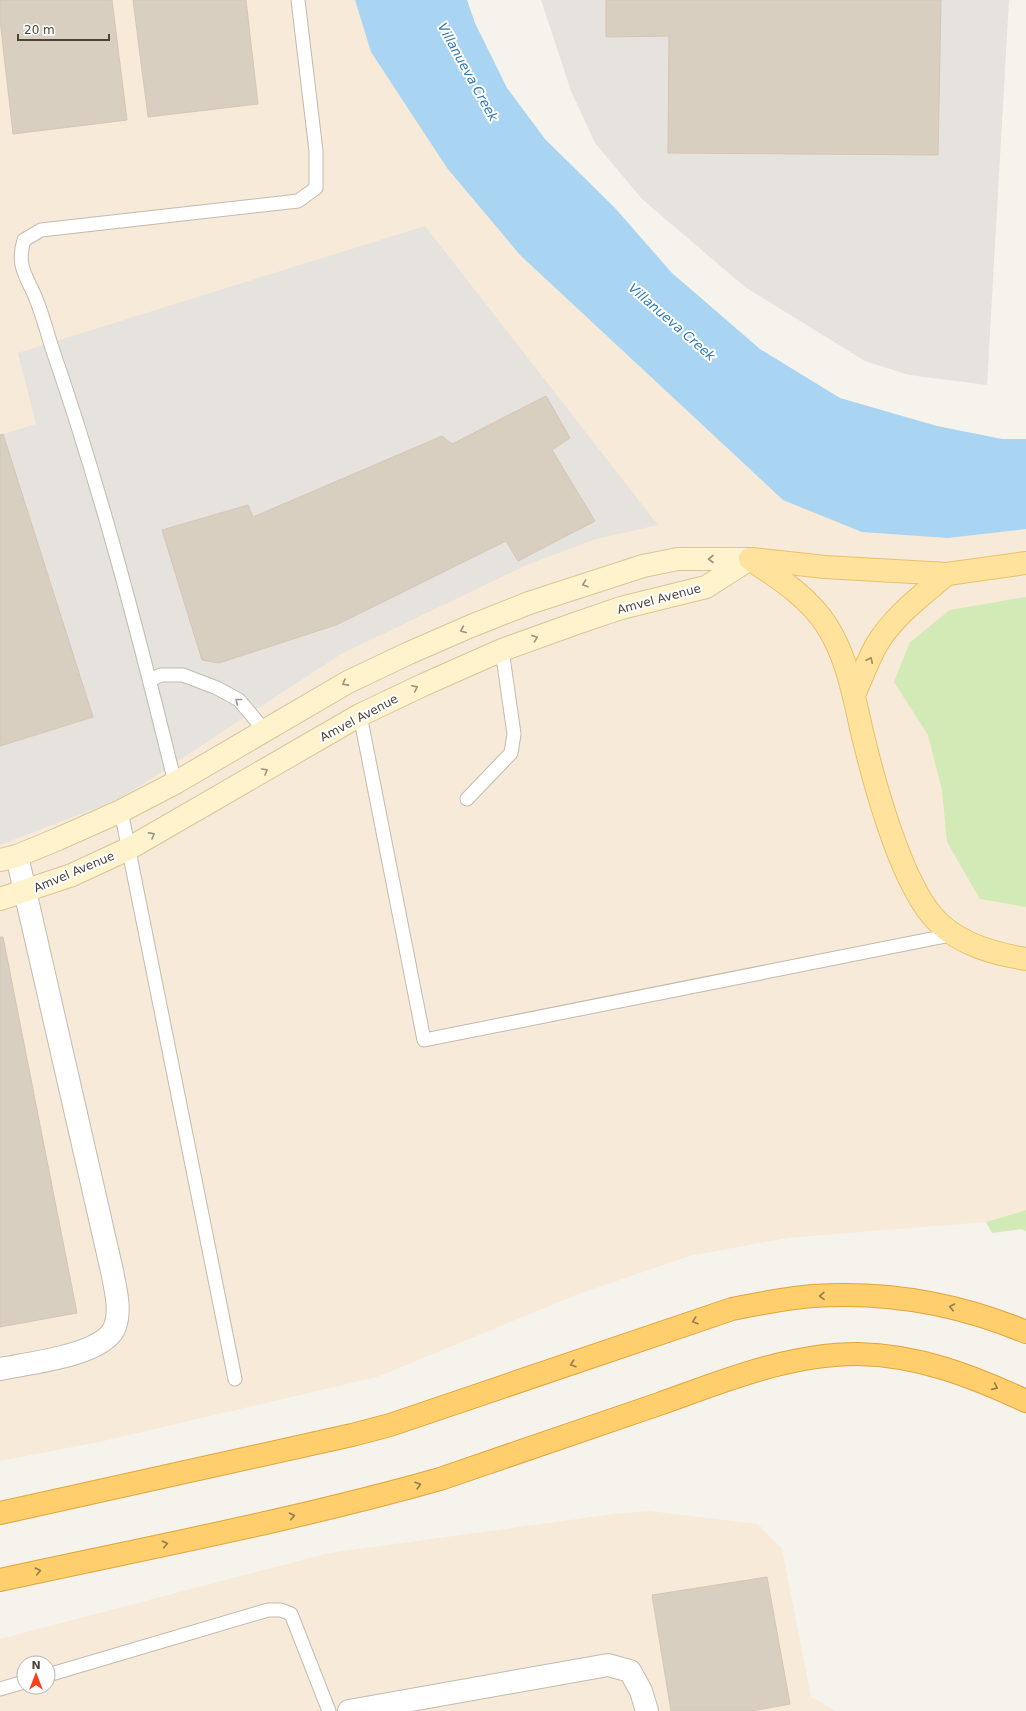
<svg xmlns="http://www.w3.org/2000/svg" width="1026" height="1711" viewBox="0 0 1026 1711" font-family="'DejaVu Sans',sans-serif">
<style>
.commercial{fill:#f7ead8;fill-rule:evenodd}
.industrial{fill:#e6e2dd}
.green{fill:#d2eab5}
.water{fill:#a9d4f2}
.building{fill:#d8cfc1;stroke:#d3c7b4}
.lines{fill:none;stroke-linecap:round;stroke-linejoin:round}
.lane-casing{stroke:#c2bbae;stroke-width:15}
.street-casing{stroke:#c2bbae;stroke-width:24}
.secondary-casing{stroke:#d6c79b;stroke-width:24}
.primary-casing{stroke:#e6c16a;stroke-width:24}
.highway-casing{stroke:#e0a43c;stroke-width:24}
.lane{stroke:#fff;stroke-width:13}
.street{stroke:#fff;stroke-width:22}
.secondary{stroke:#fff3cd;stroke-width:22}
.primary{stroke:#ffe39c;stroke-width:22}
.highway{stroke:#ffcf6e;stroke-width:22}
.oneway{stroke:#9c937c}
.oneway2{stroke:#9c8c66}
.oneway3{stroke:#9c9892}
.oneway4{stroke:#937c4e}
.labels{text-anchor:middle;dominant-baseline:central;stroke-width:4;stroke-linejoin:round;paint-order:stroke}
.street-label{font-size:12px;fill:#4b4439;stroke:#fff}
.water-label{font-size:13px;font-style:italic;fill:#2e7ab2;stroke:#fff}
</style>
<rect width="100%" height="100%" fill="#f6f3ec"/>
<g class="commercial">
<path d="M0,0h355l16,52 76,116 73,87 263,245 165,38 78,-9v681l-40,12 -198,16 -99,18 -113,39 -199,82 -278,65 -99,19z"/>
<path d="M650,1511l108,13 24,25 29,148 25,14h-836v-72l329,-86 292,-40zM24,1663h24v24h-24z"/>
</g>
<g class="industrial">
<path d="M541,0h468l-22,385 -78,-10 -44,-14 -120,-74 -103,-88 -47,-56 -24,-52z"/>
<path d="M425,226l233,299 -62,14 -67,25 -188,90 -221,145 -120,46v-410l36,-11 -18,-71z"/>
</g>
<g class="green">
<path d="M1026,597v310l-46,-8 -33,-57 -5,-52 -14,-55 -34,-53 16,-40 40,-32z"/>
<path d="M1026,1210v21l-5,-2 -29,4 -6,-11z"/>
</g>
<path class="water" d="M355,0h112l8,23 32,65 38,51 70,69 57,65 88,76 80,49 97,28 65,13h24v90l-78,9 -86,-6 -79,-32 -263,-245 -73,-87 -76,-116z"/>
<g class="building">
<path d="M0,0h112l15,120 -114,14 -13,-114z"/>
<path d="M133,0h113l12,104 -110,13z"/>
<path d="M606,0h335l-3,155 -270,-2 1,-117 -63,1z"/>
<path d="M546,396l24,42 -18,12 43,71 -77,40 -12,-20 -170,84 -117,38 -17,-3 -40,-130 86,-25 5,12 189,-81 10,8z"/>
<path d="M3,434l90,283 -93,29v-311z"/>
<path d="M0,937h3l74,376 -77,14z"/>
<path d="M767,1577l23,127 -38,7h-81l-19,-116z"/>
</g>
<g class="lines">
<g class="lane-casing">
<g id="lane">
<path d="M150,680l11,-5h22l34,13 22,12 25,30"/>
<path d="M360,715l64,325 532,-106"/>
<path d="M175,783c-36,-147 -74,-294 -124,-438 -5,-17 -10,-35 -17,-51 -10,-21 -17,-31 -10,-54l17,-10 257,-29 18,-13v-37l-18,-151"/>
<path d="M467,799l44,-46 3,-19 -12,-84"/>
<path d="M121,811l114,568"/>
<path d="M48,1675l220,-65h13l10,4 38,97"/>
<path d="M0,1689l24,-7"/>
</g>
</g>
<g class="street-casing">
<g id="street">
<path d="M0,1369c29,-6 100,-13 114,-40 8,-18 1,-41 -2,-58l-95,-415"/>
<path d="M349,1711l259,-46 22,6 11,20 6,20"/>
</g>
</g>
<g class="secondary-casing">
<g id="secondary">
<path d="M0,860l17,-4 41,-17 63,-28 54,-28 173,-101 61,-29 62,-27 58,-23 114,-37 35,-7h72"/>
<path d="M0,899l72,-24 56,-26 232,-134 63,-30 79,-35 75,-27 44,-15 85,-21 44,-28"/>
</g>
</g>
<g class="primary-casing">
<g id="primary">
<path d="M750,559c28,19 59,38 77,67 20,31 27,71 35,106 12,50 40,155 76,190 23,23 57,32 88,37"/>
<path d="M752,559l73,8 122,7 79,-11"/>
<path d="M854,695c7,-16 14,-35 23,-51 17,-28 45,-49 70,-70"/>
</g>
</g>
<g class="highway-casing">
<g id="highway">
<path d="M0,1513l352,-78 38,-10 342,-116c26,-5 53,-11 81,-13 73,-5 146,8 213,36"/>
<path d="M0,1580c147,-32 295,-60 440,-101 73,-25 146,-50 219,-75 65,-23 129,-50 199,-50 60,1 114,22 168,47"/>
</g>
</g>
<use href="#lane" class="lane"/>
<use href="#street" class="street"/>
<use href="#secondary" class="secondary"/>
<use href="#primary" class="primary"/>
<use href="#highway" class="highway"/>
</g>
<defs><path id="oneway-chevron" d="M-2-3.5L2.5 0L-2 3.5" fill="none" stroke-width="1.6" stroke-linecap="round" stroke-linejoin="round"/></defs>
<g class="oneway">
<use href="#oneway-chevron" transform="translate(711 559) rotate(180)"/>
<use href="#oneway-chevron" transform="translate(585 584) rotate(161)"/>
<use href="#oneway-chevron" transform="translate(463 630) rotate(157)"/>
<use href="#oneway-chevron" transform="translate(535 638) rotate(-20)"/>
<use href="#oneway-chevron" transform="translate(345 683) rotate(151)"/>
<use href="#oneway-chevron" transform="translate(415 688) rotate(-26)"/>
<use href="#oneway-chevron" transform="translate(265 771) rotate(-30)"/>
<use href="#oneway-chevron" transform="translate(152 835) rotate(-29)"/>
</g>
<use class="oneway2" href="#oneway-chevron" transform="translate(870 660) rotate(-65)"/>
<use class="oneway3" href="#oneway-chevron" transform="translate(238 701) rotate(-141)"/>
<g class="oneway4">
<use href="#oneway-chevron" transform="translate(822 1296) rotate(179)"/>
<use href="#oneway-chevron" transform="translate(952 1307) rotate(-167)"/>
<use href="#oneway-chevron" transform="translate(695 1321) rotate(161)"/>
<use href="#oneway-chevron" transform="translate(573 1364) rotate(161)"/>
<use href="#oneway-chevron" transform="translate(995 1387) rotate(24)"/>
<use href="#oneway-chevron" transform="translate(418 1485) rotate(-16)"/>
<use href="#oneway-chevron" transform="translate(292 1516) rotate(-12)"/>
<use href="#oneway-chevron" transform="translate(165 1544) rotate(-12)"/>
<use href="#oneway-chevron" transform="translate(38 1571) rotate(-12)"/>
</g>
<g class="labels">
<g class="street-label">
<text transform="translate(659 599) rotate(-15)">Amvel Avenue</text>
<text transform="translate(359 718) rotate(-28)">Amvel Avenue</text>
<text transform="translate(74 872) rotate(-23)">Amvel Avenue</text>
</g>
<g class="water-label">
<text transform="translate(468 72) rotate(61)">Villanueva Creek</text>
<text transform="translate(672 322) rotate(41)">Villanueva Creek</text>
</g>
</g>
<g transform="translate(36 1675)"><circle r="19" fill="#ffffff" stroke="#b7b4b0"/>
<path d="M0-3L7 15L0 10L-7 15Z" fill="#fc3f1d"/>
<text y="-6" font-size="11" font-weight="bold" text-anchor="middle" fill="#4b4439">N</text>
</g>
<path d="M18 34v6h91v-6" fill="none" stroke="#4b4439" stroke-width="2"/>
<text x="24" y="34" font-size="12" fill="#4b4439" stroke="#ffffff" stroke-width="3" paint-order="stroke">20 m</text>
</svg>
